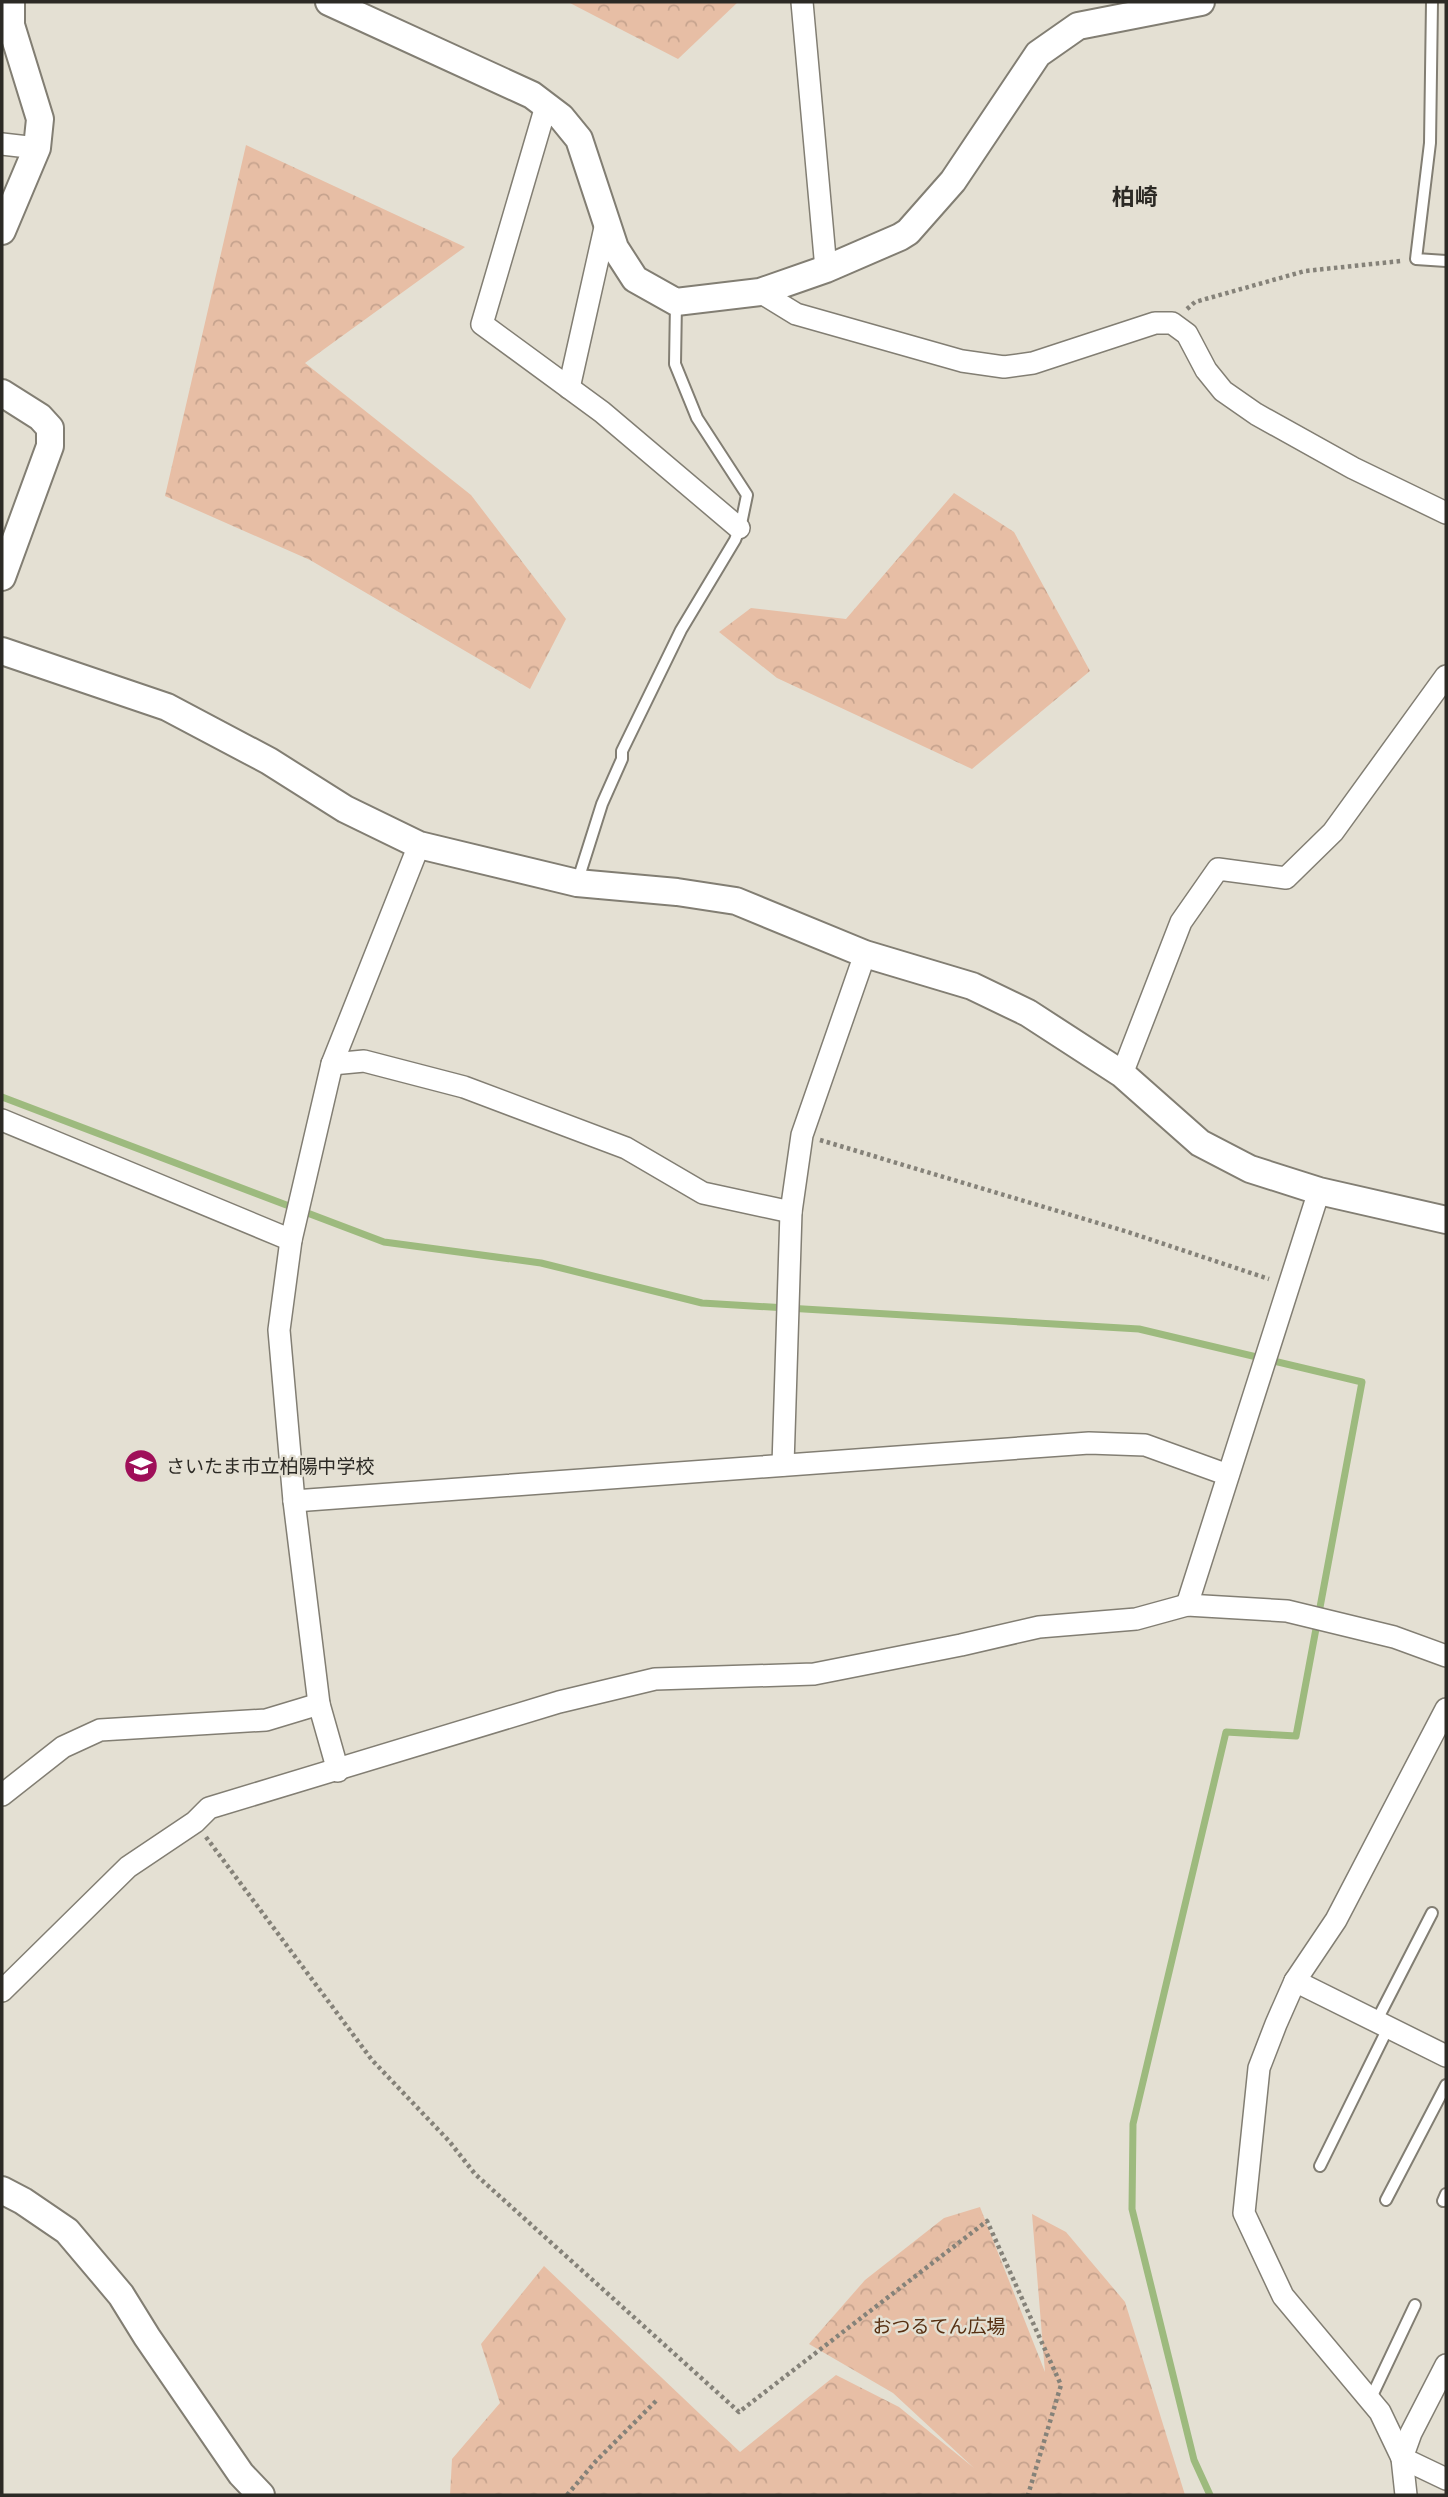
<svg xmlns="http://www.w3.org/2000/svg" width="1448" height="2497" viewBox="0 0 1448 2497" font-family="'Asap Condensed','Noto Sans JP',sans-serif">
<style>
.forest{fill:url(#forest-crowns)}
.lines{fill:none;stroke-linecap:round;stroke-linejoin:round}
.stream{stroke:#9dba7e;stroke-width:7}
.service-casing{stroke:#827e73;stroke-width:14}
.minor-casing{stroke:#827e73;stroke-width:24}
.tertiary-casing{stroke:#827e73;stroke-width:30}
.path{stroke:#858279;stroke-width:4.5;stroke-dasharray:3.5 3.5;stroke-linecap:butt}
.service{stroke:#fff;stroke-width:10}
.minor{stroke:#fff;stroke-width:21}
.tertiary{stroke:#fff;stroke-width:26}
.labels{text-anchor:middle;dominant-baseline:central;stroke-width:5;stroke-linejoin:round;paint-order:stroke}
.poi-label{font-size:19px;fill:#2c2a25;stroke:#e4e0d3;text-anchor:start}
.park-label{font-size:19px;fill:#573012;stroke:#e4e0d3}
.quarter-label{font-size:23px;font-weight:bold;fill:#2c2a25;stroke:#e4e0d3}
</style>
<defs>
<pattern id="forest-crowns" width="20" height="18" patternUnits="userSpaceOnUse" patternTransform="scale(1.75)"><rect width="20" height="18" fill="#e7bea5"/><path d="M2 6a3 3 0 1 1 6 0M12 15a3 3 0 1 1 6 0" fill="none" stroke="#c6a38e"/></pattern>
</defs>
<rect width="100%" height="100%" fill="#e4e0d3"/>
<g class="forest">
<path d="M568,2h170l-60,57z"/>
<path d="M246,145l219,102 -160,116 166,132 95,124 -36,70 -220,-129 -145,-64z"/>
<path d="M954,493l60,39 76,139 -118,98 -195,-91 -58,-46 32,-24 95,11z"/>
<path d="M980,2207l65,165 -13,-158 34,18 59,70 60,193h-735l2,-36 48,-56 -19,-59 63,-78 196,186 96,-77 63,32 75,61 -81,-75 -84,-49 56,-64 79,-62z"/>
</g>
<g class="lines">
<path class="stream" d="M2,1097l382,145 157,21 161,40 437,26 223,53 -66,354 -70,-4 -93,392 -1,85 62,251 16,35"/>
<g class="service-casing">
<g id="service">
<path d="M1432,2l-2,141 -14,116 30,2"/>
<path d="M577,883l25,-79 20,-45v-8l59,-121 54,-90 6,-16 6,-29 -50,-77 -22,-54 1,-62"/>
<path d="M1376,2022l56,-109"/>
<path d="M1320,2166l68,-138"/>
<path d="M1386,2200l60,-115"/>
<path d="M1443,2201l3,-7"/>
<path d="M1370,2400l45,-95"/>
</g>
</g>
<g class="minor-casing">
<g id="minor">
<path d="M802,2l24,267"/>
<path d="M546,106l-64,218 120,88 137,116"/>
<path d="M2,144l35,4"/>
<path d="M760,292l36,22 166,47 42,6 29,-4 122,-40h17l15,11 19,36 17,21 33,23 97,54 93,45"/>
<path d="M569,388l37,-165"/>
<path d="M332,1064l32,-3 100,26 162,61 77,45 88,19"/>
<path d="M1122,1074l59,-152 37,-53 68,9 47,-46 113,-156"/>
<path d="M2,1120l289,120"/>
<path d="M783,1465l8,-253 11,-77 63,-181"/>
<path d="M294,1501l795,-58 56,2 83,30"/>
<path d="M1187,1605l132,-414"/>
<path d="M338,1771l-19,-67 -25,-203 -15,-171 12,-90 41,-176 87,-219"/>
<path d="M2,1795l61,-48 37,-17 166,-10 53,-16"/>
<path d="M1295,1981l151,75"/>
<path d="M2,1991l126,-124 67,-45 14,-14 350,-106 96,-23 159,-5 147,-29 78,-18 97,-8 51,-14 100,6 107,26 52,19"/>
<path d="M1402,2458l9,-25 35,-68"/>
<path d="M1402,2458l44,21"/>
<path d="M1406,2495l-4,-37 -22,-46 -97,-116 -39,-83 15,-145 17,-44 19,-43 41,-61 110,-211"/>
</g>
</g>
<g class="tertiary-casing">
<g id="tertiary">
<path d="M329,2l203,93 29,22 18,22 36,109 20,31 41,23 84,-10 66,-23 74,-32 8,-5 45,-51 85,-127 40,-28 123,-24"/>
<path d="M2,231l35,-83 3,-29 -29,-94v-23"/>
<path d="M2,393l38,24 10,11v18l-48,131"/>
<path d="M2,651l165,56 102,54 76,48 74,36 158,38 100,9 59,9 129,53 107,32 56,27 94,61 78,69 50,26 69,22 127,29"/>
<path d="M2,2190l21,11 44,30 54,64 26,42 94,137 20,21"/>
</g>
</g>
<g class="path">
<path d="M1187,309l8,-7 110,-31 96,-10"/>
<path d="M820,1140l308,92 141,47"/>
<path d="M206,1837l166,223 77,81 26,33 264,238 248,-191 74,164 -33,110"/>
<path d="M567,2495l29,-34 60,-60"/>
</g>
<use href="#service" class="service"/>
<use href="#minor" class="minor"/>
<use href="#tertiary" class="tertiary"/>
</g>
<defs>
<g id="school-disc" transform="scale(1.75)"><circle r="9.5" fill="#9f0f59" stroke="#e4e0d3"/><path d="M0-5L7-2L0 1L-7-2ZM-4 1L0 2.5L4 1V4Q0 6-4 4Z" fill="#fff"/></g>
</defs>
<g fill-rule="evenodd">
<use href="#school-disc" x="141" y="1466"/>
</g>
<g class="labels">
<g class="poi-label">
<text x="166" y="1466">さいたま市立柏陽中学校</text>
</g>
<g class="park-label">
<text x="939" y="2326">おつるてん広場</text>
</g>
<g class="quarter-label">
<text x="1135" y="197">柏崎</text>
</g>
</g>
<rect width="1448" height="2497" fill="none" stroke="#2c2a25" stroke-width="7"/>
</svg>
